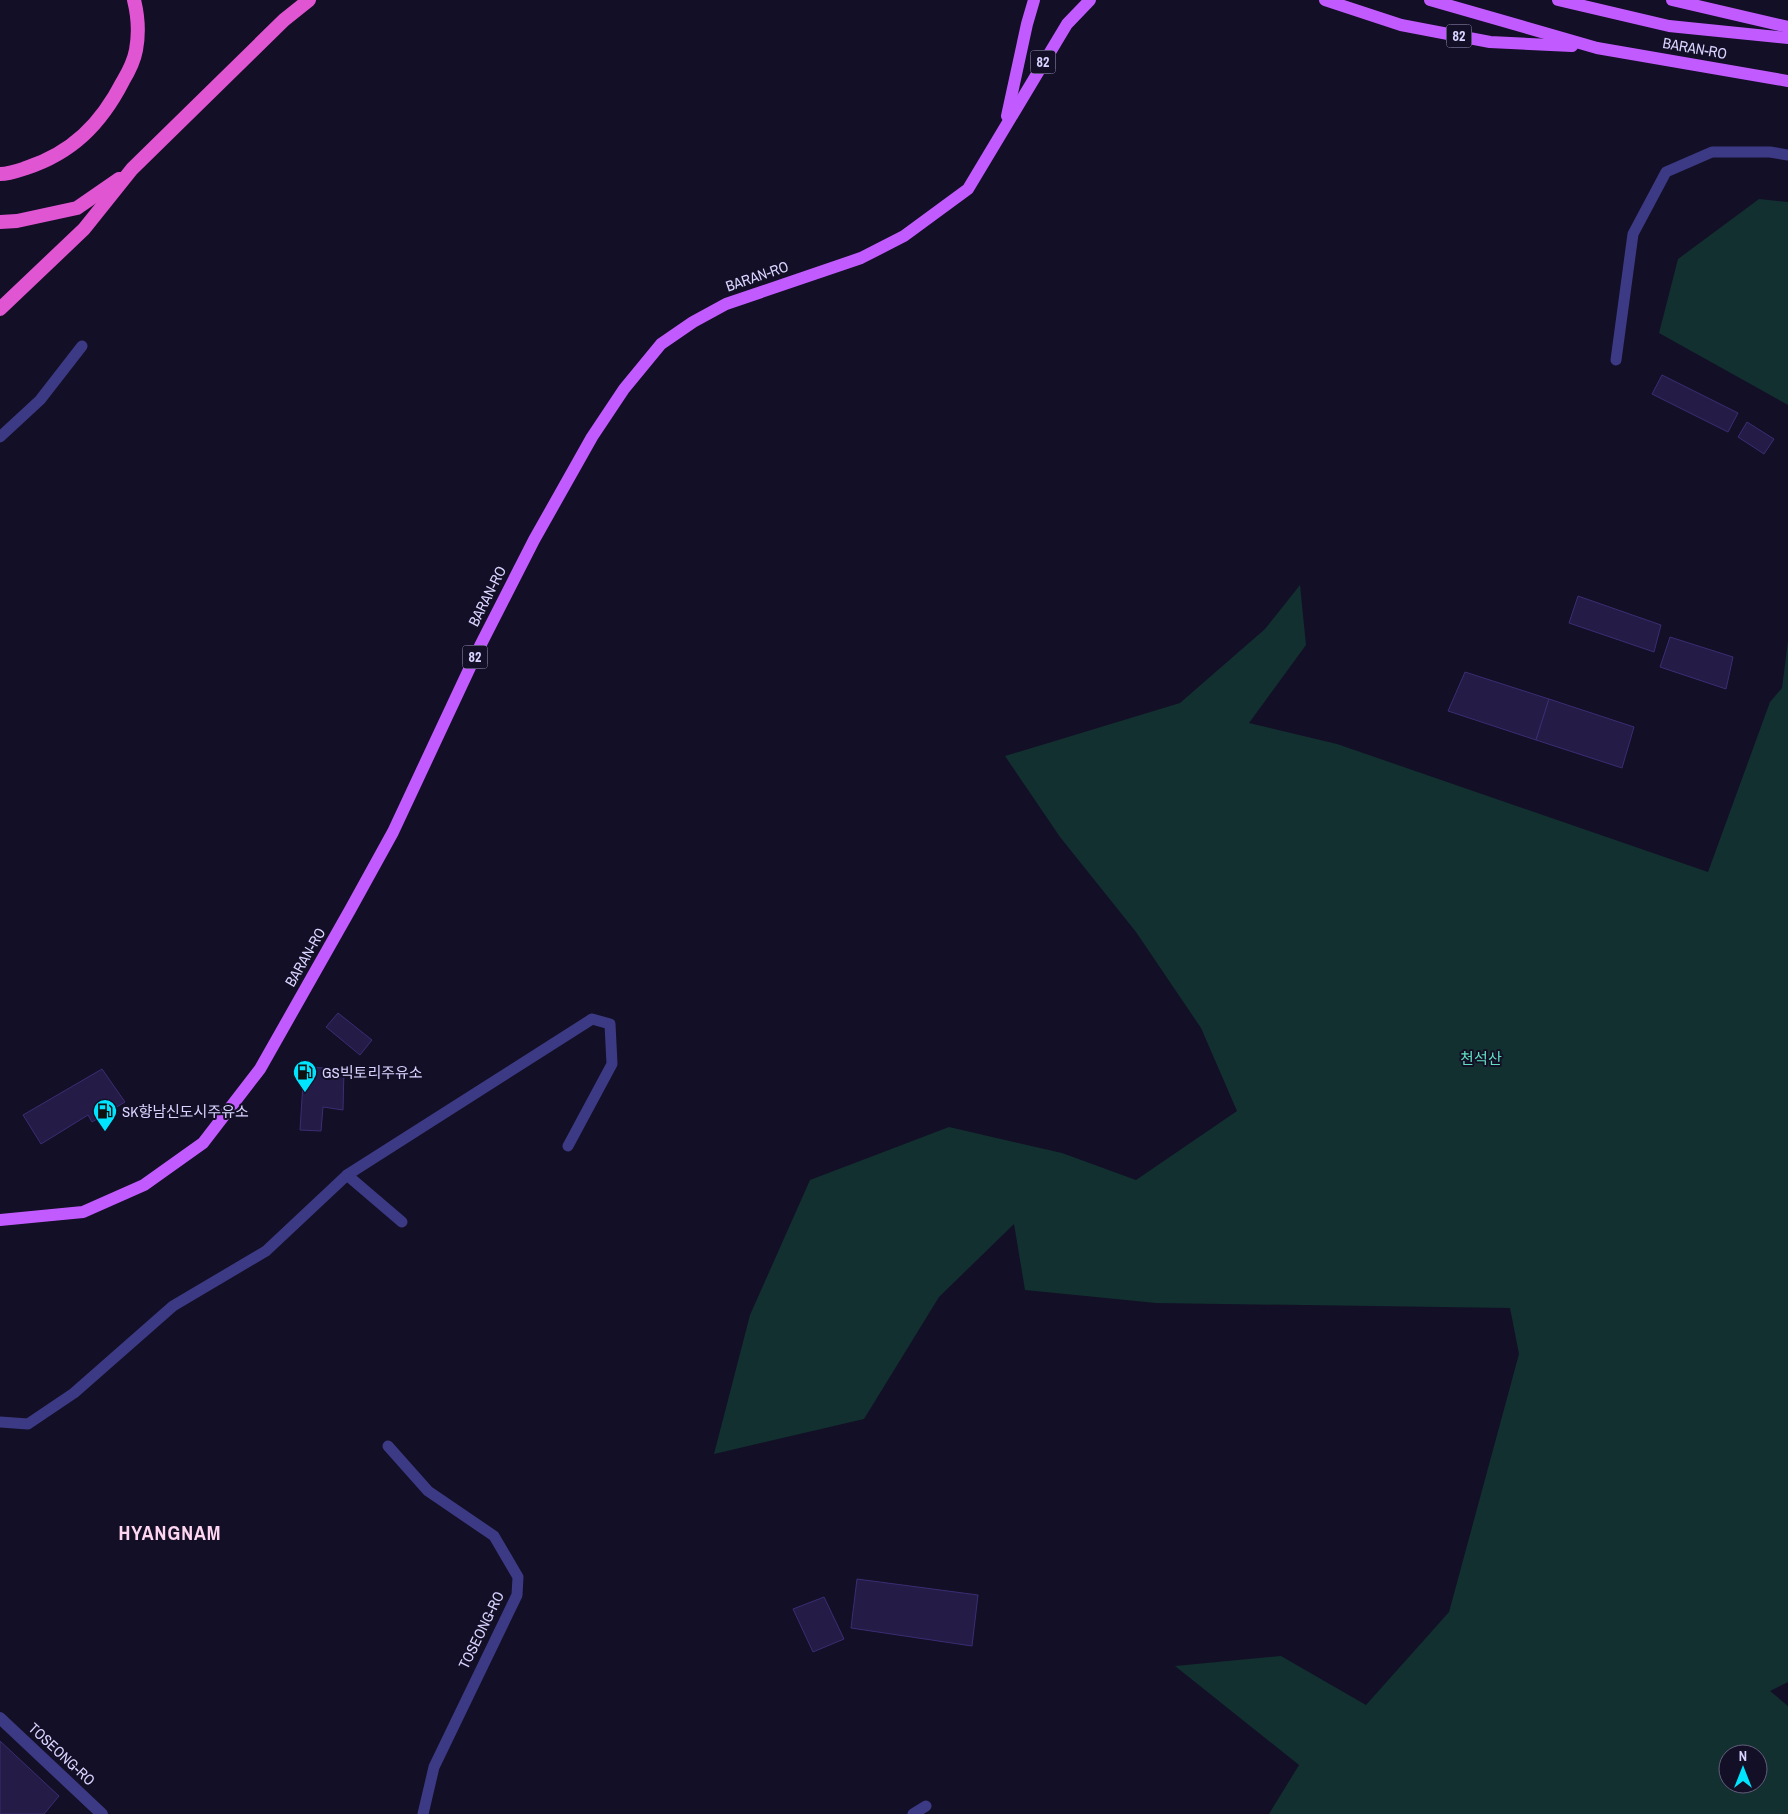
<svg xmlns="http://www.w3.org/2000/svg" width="1788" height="1814" viewBox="0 0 1788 1814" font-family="'Archivo Narrow','Noto Sans KR',sans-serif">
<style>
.green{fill:#12302f;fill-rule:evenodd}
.building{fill:#241b47;stroke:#3b2d73}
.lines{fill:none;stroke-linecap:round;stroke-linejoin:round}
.service{stroke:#3d3a85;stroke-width:11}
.tertiary{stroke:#3d3a85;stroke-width:12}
.primary{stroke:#c25bff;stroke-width:12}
.trunk{stroke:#e055d1;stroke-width:14}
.labels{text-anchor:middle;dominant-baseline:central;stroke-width:4;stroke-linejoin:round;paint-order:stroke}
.shield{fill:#130f26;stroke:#9e99be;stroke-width:1}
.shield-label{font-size:14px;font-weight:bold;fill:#d9d4ff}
.street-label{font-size:15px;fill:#d9d4ff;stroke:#130f26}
.park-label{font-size:15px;fill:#5fe0c0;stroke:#130f26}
.poi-label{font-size:15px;fill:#d9d4ff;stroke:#130f26;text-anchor:start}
.district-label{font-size:20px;font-weight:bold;letter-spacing:1px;fill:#ffd6f0;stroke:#130f26}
</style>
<rect width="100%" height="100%" fill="#130f26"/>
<g class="green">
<path d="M1759,199l29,3v203l-129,-72 19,-74z"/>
<path d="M1300,585l6,60 -57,78 88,21 371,128 62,-170 12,-14 6,-47v1041l-18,9 18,15v108h-519l30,-49 -124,-99 106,-10 85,49 83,-93 70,-258 -9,-46 -354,-5 -131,-13 -11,-66 -75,73 -75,122 -150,35 36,-139 60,-135 139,-53 113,26 74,27 101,-69 -36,-83 -65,-96 -76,-95 -55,-81 175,-53 85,-74zM1728,1754h30v30h-30z"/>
</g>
<g class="building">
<path d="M1662,375l76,38 -10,19 -76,-38z"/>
<path d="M1747,422l27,17 -10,15 -26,-17z"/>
<path d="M1578,596l83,29 -7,27 -85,-29z"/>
<path d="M1670,637l63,20 -7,32 -66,-22z"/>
<path d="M1465,672l84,27 -13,41 -88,-29z"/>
<path d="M1549,699l85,28 -12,41 -86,-28z"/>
<path d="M338,1013l34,27 -12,15 -34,-28z"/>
<path d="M304,1067l40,2 -1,41 -20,-3 -2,24 -21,-1z"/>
<path d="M102,1069l23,33 -33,20 -4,-7 -47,29 -18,-29z"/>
<path d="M857,1579l121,16 -6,51 -121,-18z"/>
<path d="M824,1597l20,42 -31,13 -20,-43z"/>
<path d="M0,1741l59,55 -15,18h-44z"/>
</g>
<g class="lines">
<g class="service">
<path d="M1616,360l17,-126 33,-62 46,-20h58l18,3"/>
<path d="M0,437l40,-37 42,-54"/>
<path d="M347,1175l245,-156 18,5 2,40 -44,82"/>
<path d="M0,1422l28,2 46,-31 99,-87 93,-55 81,-76 55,47"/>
<path d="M388,1446l40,45 66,45 24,41 -1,18 -83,172 -11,47"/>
<path d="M913,1814l13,-8"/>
</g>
<path class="tertiary" d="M0,1718l102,96"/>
<g class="primary">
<path d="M1325,0l76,25 89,17 82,4"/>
<path d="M1430,0l167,48 191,33"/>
<path d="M1558,0l111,26 119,12"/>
<path d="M1672,0l116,27"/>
<path d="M1007,116l20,-92 7,-24"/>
<path d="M0,1220l83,-8 61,-27 59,-42 57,-74 90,-159 43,-78 87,-186 54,-106 58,-103 32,-48 37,-45 32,-22 33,-18 135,-46 43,-22 64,-47 99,-165 23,-24"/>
</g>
<g class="trunk">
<path d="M0,174c9,0 17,-3 26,-6 46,-15 75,-44 97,-87 6,-10 11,-20 13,-31 3,-16 2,-34 -2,-50"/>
<path d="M0,222l17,-1 60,-13 42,-29"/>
<path d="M0,309l84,-80 48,-60 152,-149 25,-20"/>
</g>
</g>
<defs>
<g id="fuel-pin" transform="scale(1.25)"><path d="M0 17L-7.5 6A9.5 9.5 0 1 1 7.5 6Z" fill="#00e5ff" stroke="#130f26"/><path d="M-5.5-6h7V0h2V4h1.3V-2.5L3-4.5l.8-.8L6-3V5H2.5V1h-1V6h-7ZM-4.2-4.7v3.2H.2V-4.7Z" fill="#111"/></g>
</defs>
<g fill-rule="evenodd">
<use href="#fuel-pin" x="305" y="1072"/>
<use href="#fuel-pin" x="105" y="1111"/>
</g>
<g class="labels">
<g class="shield">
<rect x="1446.5" y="24.5" width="25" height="23" rx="4"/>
<rect x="1030.5" y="50.5" width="25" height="23" rx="4"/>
<rect x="462.5" y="645.5" width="25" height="23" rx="4"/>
</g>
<g class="shield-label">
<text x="1459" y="36">82</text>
<text x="1043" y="62">82</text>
<text x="475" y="657">82</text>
</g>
<g class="street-label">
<text transform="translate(1695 48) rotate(10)">BARAN-RO</text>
<text transform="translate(757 276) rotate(-19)">BARAN-RO</text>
<text transform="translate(487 596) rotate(-63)">BARAN-RO</text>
<text transform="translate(305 957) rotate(-60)">BARAN-RO</text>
<text transform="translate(481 1630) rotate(-64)">TOSEONG-RO</text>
<text transform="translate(62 1754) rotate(43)">TOSEONG-RO</text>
</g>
<g class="park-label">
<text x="1481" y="1058">천석산</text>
</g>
<g class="poi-label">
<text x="322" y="1072">GS빅토리주유소</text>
<text x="122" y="1111">SK향남신도시주유소</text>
</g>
<g class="district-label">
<text x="170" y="1532">HYANGNAM</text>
</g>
</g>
<g transform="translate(1743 1769)"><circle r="24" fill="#130f26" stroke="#625e7d"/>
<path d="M0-4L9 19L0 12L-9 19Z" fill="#00e5ff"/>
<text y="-8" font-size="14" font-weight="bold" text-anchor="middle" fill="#d9d4ff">N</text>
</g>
</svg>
